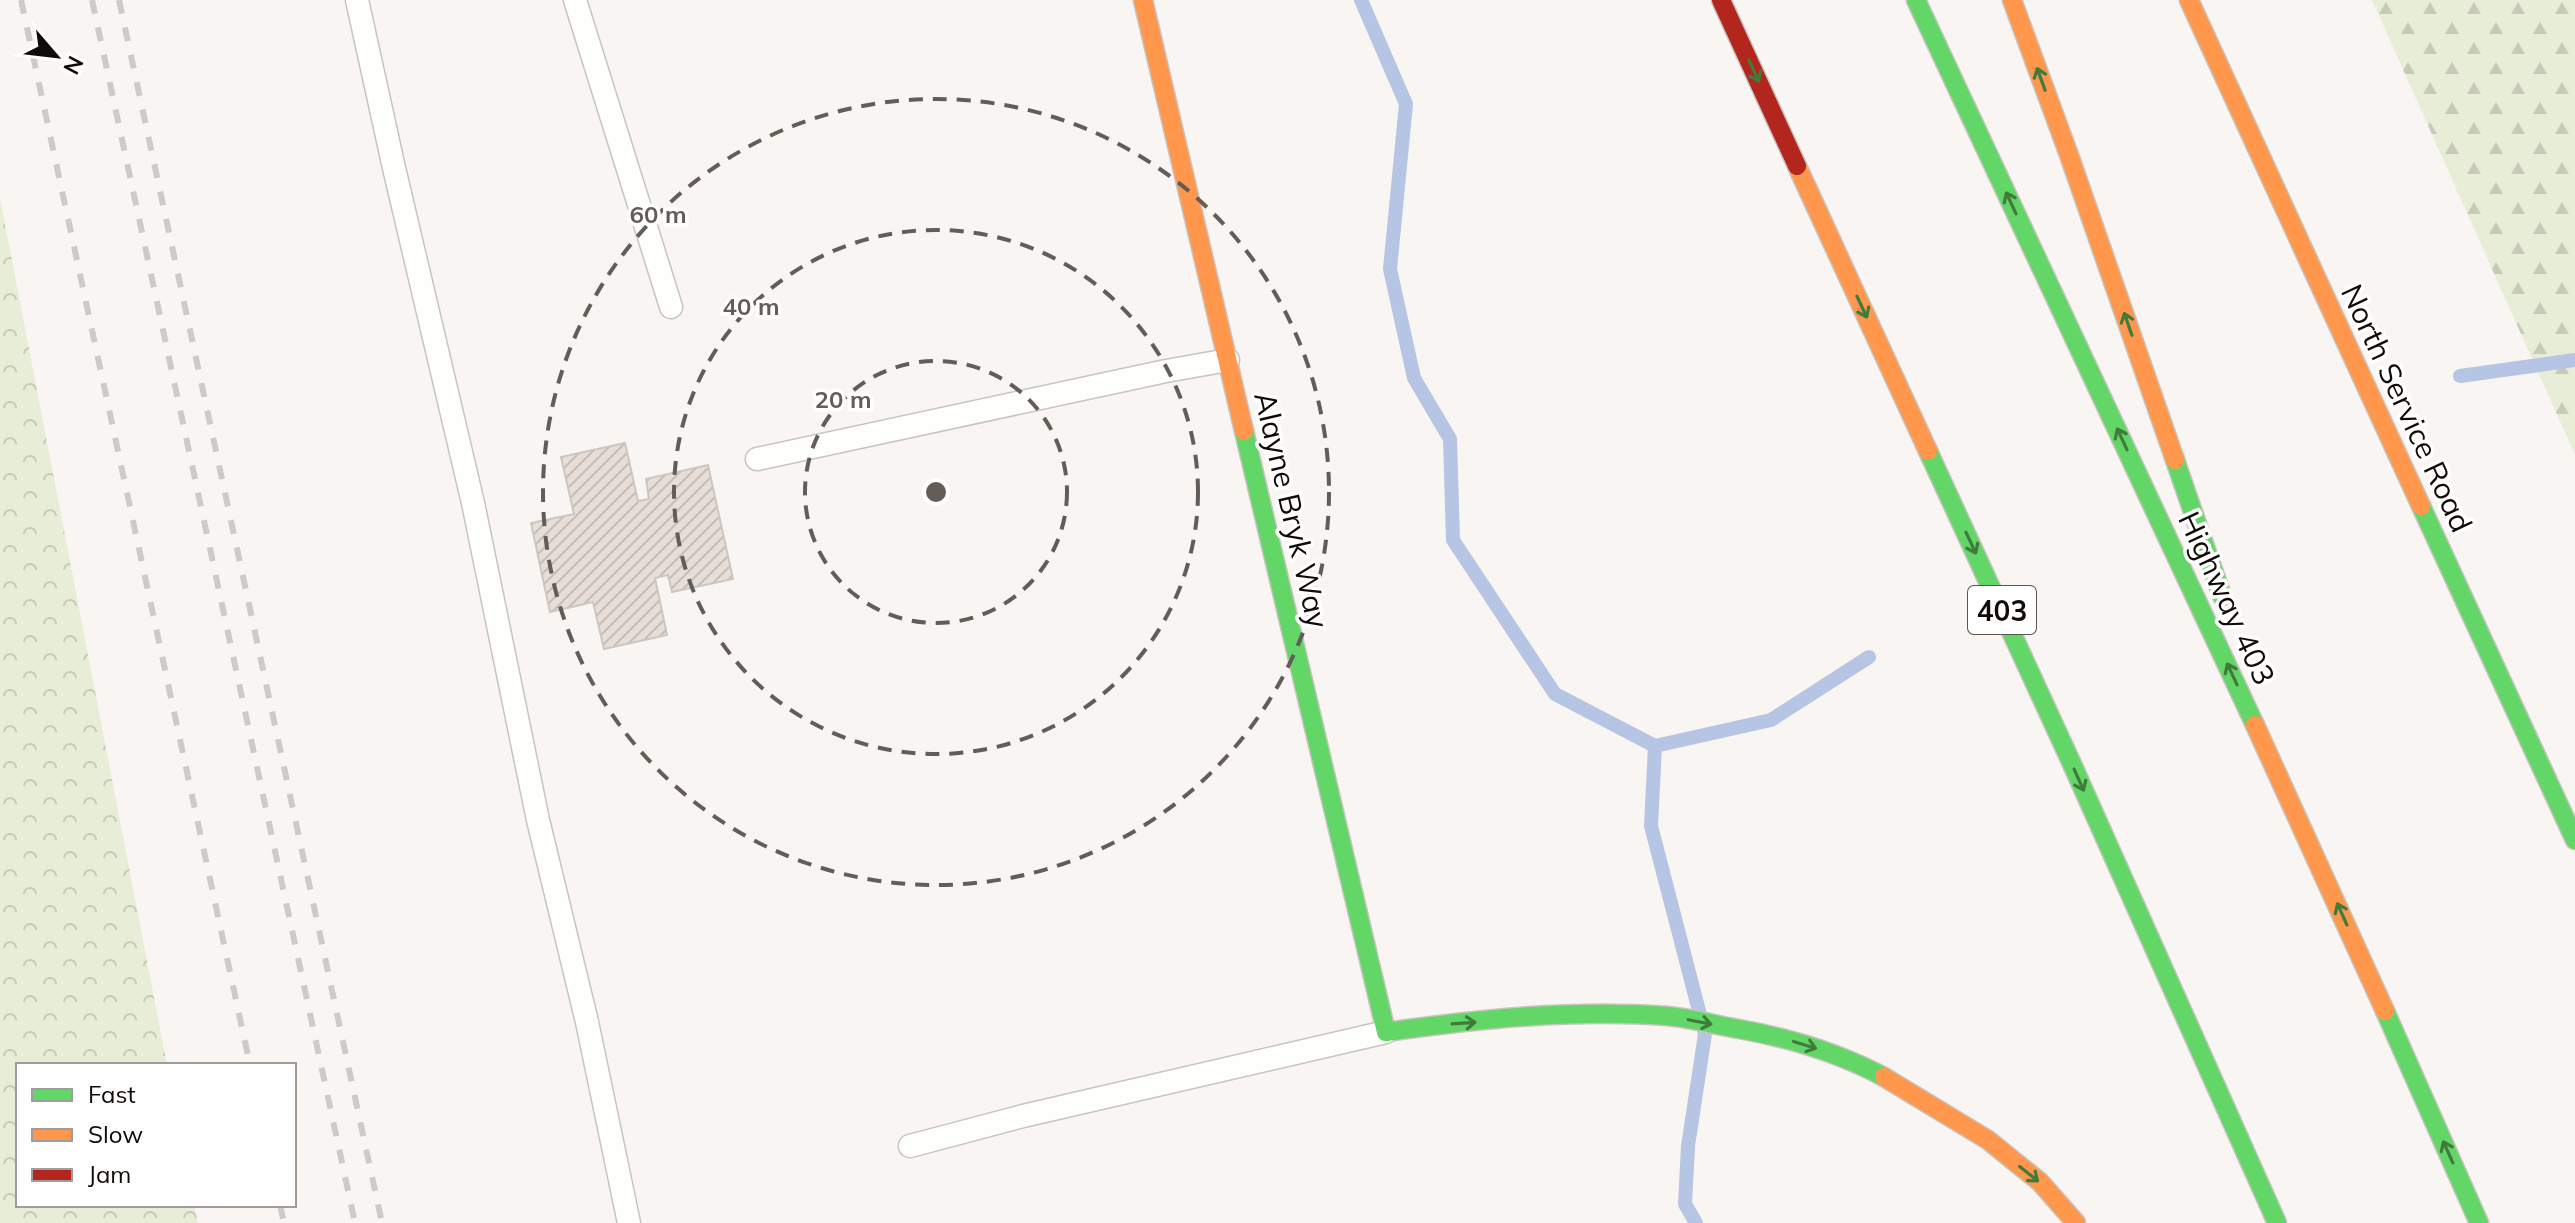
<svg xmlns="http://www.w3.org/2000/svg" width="2575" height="1223" viewBox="0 0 2575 1223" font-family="Mulish,sans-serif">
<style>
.forest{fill:url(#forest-firs)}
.park{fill:url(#park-crowns)}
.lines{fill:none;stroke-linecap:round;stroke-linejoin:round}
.stream{stroke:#b6c5e3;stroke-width:14}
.building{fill:url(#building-hatch);stroke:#ccc7c3;stroke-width:2}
.lane-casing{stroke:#c8c4bf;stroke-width:25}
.fast-casing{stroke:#c8c4bf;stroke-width:21}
.slow-casing{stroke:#c8c4bf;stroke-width:21}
.jam-casing{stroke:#c8c4bf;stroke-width:21}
.lane{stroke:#fefefd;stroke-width:22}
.fast{stroke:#63d668;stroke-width:18}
.slow{stroke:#ff974d;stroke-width:18}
.jam{stroke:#b3261e;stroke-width:18}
.rail{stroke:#cccbca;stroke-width:6;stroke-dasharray:14 14;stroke-linecap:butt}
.oneway{stroke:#3e7b3c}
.ring{fill:none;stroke:#625d59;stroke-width:4;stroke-dasharray:14 10}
.labels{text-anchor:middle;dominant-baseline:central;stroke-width:7;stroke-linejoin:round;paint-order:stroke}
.shield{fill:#fff;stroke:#585451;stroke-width:2}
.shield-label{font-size:28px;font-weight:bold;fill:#100b06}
.street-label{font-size:30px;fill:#100b06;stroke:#fff}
.centre{fill:#625d59;stroke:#fff;stroke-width:4}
.ring-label{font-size:24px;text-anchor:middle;font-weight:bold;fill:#625d59;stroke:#fff;stroke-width:7;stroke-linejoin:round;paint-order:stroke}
</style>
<defs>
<pattern id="forest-firs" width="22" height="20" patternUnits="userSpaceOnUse" patternTransform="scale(2)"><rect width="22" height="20" fill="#e8edd7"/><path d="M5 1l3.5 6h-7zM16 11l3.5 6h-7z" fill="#c6cab7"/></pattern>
<pattern id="park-crowns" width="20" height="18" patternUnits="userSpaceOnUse" patternTransform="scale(2)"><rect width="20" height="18" fill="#e8edd7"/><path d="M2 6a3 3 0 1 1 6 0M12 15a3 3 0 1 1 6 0" fill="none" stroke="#c6cab7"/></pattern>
<pattern id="building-hatch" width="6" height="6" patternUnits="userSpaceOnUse" patternTransform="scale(2)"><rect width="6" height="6" fill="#e7ded7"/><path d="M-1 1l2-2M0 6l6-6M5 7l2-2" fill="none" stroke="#c5bdb7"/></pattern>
</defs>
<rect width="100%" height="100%" fill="#f9f5f2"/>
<path class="forest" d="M2372,0h203v455z"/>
<path class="park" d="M0,198l167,867h-149v140h176l4,18h-198z"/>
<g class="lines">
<g class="stream">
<path d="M1361,0l45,104 -16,165 24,109 36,61 3,101 102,154 100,52 116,-26 98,-63"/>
<path d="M2460,376l115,-16"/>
<path d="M1655,746l-4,80 54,208 -17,112 -3,58 11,19"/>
</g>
</g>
<path class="building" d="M625,443l13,58 11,-2 -3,-20 62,-14 25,114 -61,13 -4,-17 -13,3 12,57 -63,14 -11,-47 -43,10 -19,-89 43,-9 -13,-57z"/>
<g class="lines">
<g class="lane-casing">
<g id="lane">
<path d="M357,0l37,168 79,335 65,317 49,202 42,201"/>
<path d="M575,0l96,307"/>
<path d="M757,459l409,-88 62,-11"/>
<path d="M910,1146l113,-30 363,-84"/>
</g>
</g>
<g class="fast-casing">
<g id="fast">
<path d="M1916,0l339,725"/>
<path d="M1244,431l142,601"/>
<path d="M1928,451l144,313 205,459"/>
<path d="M2175,460l47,136"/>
<path d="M2421,506l154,334"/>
<path d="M2385,1011l94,212"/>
<path d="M1386,1032c93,-13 187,-23 281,-16 24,2 48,9 72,13 50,9 100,24 145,48"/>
</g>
</g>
<g class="slow-casing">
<g id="slow">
<path d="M1143,0l101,431"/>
<path d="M2012,0l57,155 106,305"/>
<path d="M2189,0l232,506"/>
<path d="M1797,166l131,285"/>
<path d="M2255,725l130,286"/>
<path d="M1884,1077l104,63 52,42 36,41"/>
</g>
</g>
<g class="jam-casing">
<path id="jam" d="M1721,0l76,166"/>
</g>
<use href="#lane" class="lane"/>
<use href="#fast" class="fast"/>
<use href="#slow" class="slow"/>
<use href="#jam" class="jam"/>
<g class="rail">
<path d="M21,0l229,1065"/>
<path d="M92,0l263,1223"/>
<path d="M119,0l263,1223"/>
<path d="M280,1205l4,18"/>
</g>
</g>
<defs><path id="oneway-shaft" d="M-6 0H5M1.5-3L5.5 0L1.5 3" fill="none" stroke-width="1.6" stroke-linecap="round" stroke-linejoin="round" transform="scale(2)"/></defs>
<g class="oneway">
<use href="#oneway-shaft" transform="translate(1754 71) rotate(65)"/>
<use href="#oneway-shaft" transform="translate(2041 79) rotate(-110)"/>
<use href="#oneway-shaft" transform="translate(2011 203) rotate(-115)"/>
<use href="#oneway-shaft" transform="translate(1862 307) rotate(65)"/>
<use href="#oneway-shaft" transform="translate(2128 324) rotate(-109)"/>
<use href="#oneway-shaft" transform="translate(2122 439) rotate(-115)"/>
<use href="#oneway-shaft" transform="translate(1971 543) rotate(65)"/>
<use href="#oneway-shaft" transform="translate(2232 674) rotate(-115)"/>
<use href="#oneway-shaft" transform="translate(2079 780) rotate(66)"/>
<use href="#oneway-shaft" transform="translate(2342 914) rotate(-114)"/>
<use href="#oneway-shaft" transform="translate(1700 1022) rotate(11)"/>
<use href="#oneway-shaft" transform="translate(1464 1023) rotate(-4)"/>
<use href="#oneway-shaft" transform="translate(1805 1045) rotate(17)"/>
<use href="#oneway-shaft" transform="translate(2448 1152) rotate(-114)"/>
<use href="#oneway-shaft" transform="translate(2029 1174) rotate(39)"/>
</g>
<g class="ring">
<circle cx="936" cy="492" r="131"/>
<circle cx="936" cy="492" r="262"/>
<circle cx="936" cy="492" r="393"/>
</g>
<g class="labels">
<rect class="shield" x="1968" y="586" width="68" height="48" rx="6"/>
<g class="shield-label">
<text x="2002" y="610">403</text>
</g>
<g class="street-label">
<text transform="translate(2407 408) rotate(65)">North Service Road</text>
<text transform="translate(1292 510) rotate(77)">Alayne Bryk Way</text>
<text transform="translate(2227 598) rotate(65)">Highway 403</text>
</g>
</g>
<circle cx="936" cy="492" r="12" class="centre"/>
<g class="ring-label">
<text x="658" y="223">60 m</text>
<text x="751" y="315">40 m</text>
<text x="843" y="408">20 m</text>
</g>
<rect x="16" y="1063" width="280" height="144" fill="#ffffff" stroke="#9f9d9b" stroke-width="2"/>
<rect x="32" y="1089" width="40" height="12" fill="#63d668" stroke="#9f9d9b" stroke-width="2"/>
<text x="88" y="1103" font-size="24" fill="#100b06">Fast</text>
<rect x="32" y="1129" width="40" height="12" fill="#ff974d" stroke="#9f9d9b" stroke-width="2"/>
<text x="88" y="1143" font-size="24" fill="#100b06">Slow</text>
<rect x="32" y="1169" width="40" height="12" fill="#b3261e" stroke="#9f9d9b" stroke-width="2"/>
<text x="88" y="1183" font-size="24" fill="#100b06">Jam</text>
<g transform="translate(56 56) rotate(118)" stroke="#ffffff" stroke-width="6" paint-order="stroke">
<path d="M0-6L14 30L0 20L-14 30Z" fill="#100b06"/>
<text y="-12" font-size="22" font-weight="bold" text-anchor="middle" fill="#100b06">N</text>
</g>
</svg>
